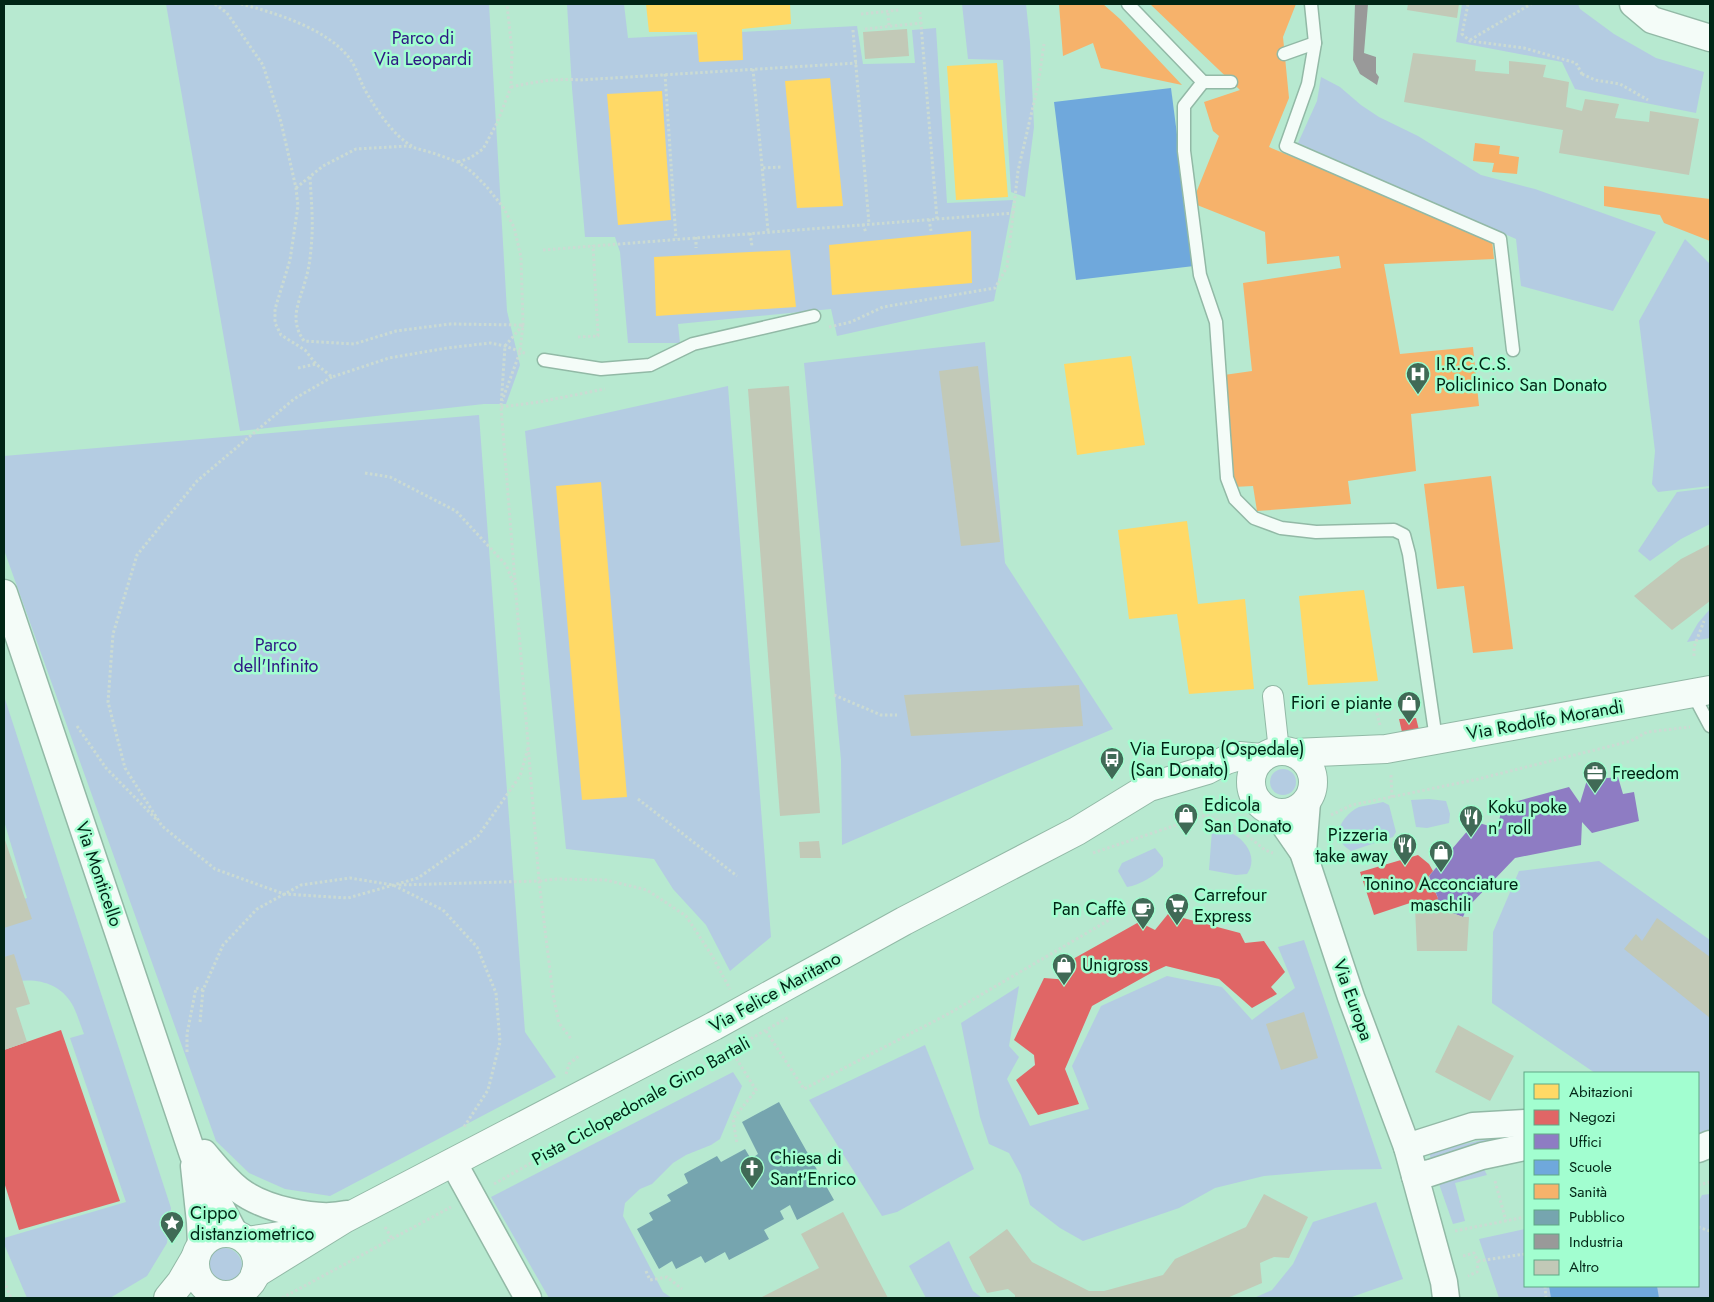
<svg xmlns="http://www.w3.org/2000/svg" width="1714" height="1302" viewBox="0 0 1714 1302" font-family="Jost,sans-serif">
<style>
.green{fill:#b4cce2}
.homes{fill:#ffd966}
.shops{fill:#e06666}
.offices{fill:#8e7cc3}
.schools{fill:#6fa8dc}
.health{fill:#f6b26b}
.public{fill:#76a5af}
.industry{fill:#999}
.building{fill:#c2c9b7}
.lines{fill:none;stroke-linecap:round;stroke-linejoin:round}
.service-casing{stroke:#92b9a6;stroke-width:15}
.pedestrian-casing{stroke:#92b9a6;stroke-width:22}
.minor-casing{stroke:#92b9a6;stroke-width:29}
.tertiary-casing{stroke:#92b9a6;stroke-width:30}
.path{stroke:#cbdbd3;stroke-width:3;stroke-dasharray:2.5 2.5;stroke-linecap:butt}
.service{stroke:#f4fcf8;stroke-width:12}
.pedestrian{stroke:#f4fcf8;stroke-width:20}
.minor{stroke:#f4fcf8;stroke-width:26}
.tertiary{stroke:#f4fcf8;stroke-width:28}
.labels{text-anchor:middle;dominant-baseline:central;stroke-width:5;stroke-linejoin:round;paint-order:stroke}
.park-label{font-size:18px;fill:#2e1783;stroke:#a2fed0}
.poi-label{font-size:18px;fill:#002515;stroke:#a2fed0;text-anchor:start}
.street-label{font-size:18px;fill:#002515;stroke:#a2fed0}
</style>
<rect width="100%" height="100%" fill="#b7e9d0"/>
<g class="green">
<path d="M166,4h323l18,307 13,54 -14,39h-22l-244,27z"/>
<path d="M567,4h57l4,34 229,-12 6,38 52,-1 -3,-33 24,-2 11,175 66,-3 -19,101 -157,35 -6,-27 -153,15 2,19h-52l-8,-91 -5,-15h-30l-13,-149z"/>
<path d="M962,4h64l4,38 4,85 -9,70 -14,-5 -8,-132 -35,-1z"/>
<path d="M1462,4h116l2,5 34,25 42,24 48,14 -8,41 -121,-24 -13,-27 -106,-20z"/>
<path d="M1321,77l19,10 21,18 18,12 39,19 63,39 54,14 121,43 -43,79 -92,-25 -5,-47 -218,-96 19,-42z"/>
<path d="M1685,239l25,25v222l-52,6 -6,-8 3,-33 -16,-130z"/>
<path d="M985,342l20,221 108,166 -107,45 -164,71 -1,-85 -37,-397z"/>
<path d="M728,386l43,551 -41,34 -24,-46 -33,-36 -19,-30 -88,-10 -41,-418z"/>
<path d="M479,415l46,617 31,45 -226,119 -45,-7 -36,-16 -33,-32 -212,-591v-94z"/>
<path d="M1710,488v36l-29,15 -31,22 -12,-10 39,-59z"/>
<path d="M1710,609v29l-23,4 11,-19z"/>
<path d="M4,696l167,512 -4,35 -20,33 -37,22h-83l-23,-54v-6l122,-36 -56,-164 14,-4c-4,-10 -7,-21 -12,-30 -14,-24 -44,-28 -68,-19v-80l23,-7 -23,-77z"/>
<circle cx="1283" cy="782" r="13"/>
<path d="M1429,799l17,2 4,13 -1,9 -22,5 -11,-1 -5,-27z"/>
<path d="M1383,802l6,3 7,27 -3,5 -42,14c-5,-3 -9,-7 -12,-12 -4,-12 10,-28 20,-32 8,-2 17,-3 24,-5z"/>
<path d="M1212,830c4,0 9,0 13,1 18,4 35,26 22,43l-11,1 -27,-5z"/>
<path d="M1155,848l8,10v8c-8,10 -23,19 -36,21l-9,-16 4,-8z"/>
<path d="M1599,861l111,79v207l-12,-8v-66h-103l-103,-70 1,-71 26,-61z"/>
<path d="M1304,940l78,229 -49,1 -69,6 -49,12 -36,20 -96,33 -23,-13 -30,-23 -9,-30 -12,-22 -20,-9 -9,-27 -19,-94 58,-37 -10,60 10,11 -12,22 23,47 59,-17 -17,-43 29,-60 66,-30 55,11 30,33 43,-32 -17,-41z"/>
<path d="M925,1045l49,124 -77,43 -15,4 -73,-116z"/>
<path d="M733,1072l9,14 -22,53 -9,6 -25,10 -13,8 -21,21 -12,5 -15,14 -2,13 40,76 9,6h-123l-58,-101z"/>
<path d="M1491,1138l21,2 -80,23 -3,-11z"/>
<path d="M1482,1165l5,10 -32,8 10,38 -12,3 -15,-43z"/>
<path d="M1710,1194v104h-211l-20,-59 46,-10v57h173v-83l4,-8z"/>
<path d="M1376,1202l27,77 -54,19h-95l18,-8 21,-26 20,-42z"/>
<path d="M949,1241l24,50 9,7h-56l-17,-32z"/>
<circle cx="224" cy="1266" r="18"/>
</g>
<g class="homes">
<path d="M646,4h144l1,20 -49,5 1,31 -44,2 -2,-30h-48z"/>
<path d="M997,63l11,134 -52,3 -9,-134z"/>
<path d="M830,78l13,128 -46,2 -12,-127z"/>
<path d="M662,91l9,129 -53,5 -11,-131z"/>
<path d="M971,231l1,52 -140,12 -3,-50z"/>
<path d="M790,250l6,57 -140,9 -2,-59z"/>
<path d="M1131,356l14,89 -68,10 -13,-91z"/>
<path d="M601,482l26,315 -45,3 -26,-314z"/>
<path d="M1187,521l11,83 47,-5 9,90 -65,5 -12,-80 -48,5 -11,-89z"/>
<path d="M1364,590l14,91 -70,4 -9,-89z"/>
</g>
<g class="shops">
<path d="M1416,718l3,12 -17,2 -3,-13z"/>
<path d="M1418,855l11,9 4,7 -5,6 10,21 -1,5 -22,5 -2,-6 -39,13 -14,-43z"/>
<path d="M1168,914l72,19 5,10 19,-2 21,31 -14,15 6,7 -25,14 -33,-29 -53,-13 -13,6 -61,34 -27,63 14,35 -41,11 -22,-35 19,-15 -1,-10 -20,-15 30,-62 25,2 4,-21 66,-37 16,8z"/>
<path d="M61,1030l59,171 -101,29 -15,-48v-132z"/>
</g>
<path class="offices" d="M1618,777l5,17 11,-2 5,29 -47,12 -10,-11 -1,23 -66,13 -48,50 -4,9 -27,-10 2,-9 -9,-22 46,-54 22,6 6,-23 66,-18 11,16 7,-23z"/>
<g class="schools">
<path d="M1171,88l23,178 -118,14 -22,-178z"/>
<path d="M1549,1286h108l2,12h-108z"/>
</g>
<g class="health">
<path d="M1059,4h44l17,15 62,66 -81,-17 -8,-25 -30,13z"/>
<path d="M1150,4h146l-13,33 6,61 -20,49 223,93 2,19 -110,5 16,90 73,-7 6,59 -68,8 5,57 -68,10 3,23 -94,7 -4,-25 -20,1 -9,-112 28,-4 -9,-88 98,-15 -2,-12 -72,8 -2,-32 -73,-29 27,-67 -6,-5 -9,-29 36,-12z"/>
<path d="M1475,143l25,3 -1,8 20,3 -2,17 -25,-2 2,-9 -21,-2z"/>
<path d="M1604,186l106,13v42l-46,-18 -4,-8 -56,-9z"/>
<path d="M1491,476l22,173 -40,4 -9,-67 -27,3 -13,-105z"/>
</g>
<path class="public" d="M779,1102l55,98 -37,20 -7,-15 -10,6 4,8 -20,11 5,9 -40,21 -4,-8 -20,11 -4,-7 -25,13 -4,-8 -13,8 -22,-40 16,-9 -4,-7 22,-12 -4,-6 21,-12 -4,-9 33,-18 4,6 24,-13 6,10 7,-5 -16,-32z"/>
<path class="industry" d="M1355,4h13l-4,49 12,4v16l3,4 -2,8 -17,-11 -7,-14z"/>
<g class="building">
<path d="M1408,4h51l-2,14 -50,-8z"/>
<path d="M907,29l2,27 -44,3 -2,-27z"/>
<path d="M1413,53l63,7 -1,11 34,3v-13l37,4 -3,12 26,5 -3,25 16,4 3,-12 34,5 -4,14 34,4 1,-11 49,8 -10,56 -130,-22 4,-23 -159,-28z"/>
<path d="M978,366l22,176 -39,4 -22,-175z"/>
<path d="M789,386l31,427 -40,3 -32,-427z"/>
<path d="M1710,544v57l-38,29 -38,-34 47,-37z"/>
<path d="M1079,685l4,41 -172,10 -7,-41z"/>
<path d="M4,837l28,82 -28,9z"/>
<path d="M819,841l2,17h-21l-1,-16z"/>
<path d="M1433,904l3,3 27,10h6l-2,34h-50l-2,-43z"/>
<path d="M1657,918l53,39v61l-86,-69 12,-15 6,7z"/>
<path d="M14,954l16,50 -14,4 11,34 -23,8v-93z"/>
<path d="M1304,1012l14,46 -37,12 -15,-46z"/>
<path d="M1458,1025l56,31 -24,45 -55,-29z"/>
<path d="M1264,1194l44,23 -19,41 -15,-1 -14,6 2,20 -35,15h-212v-3l-7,-6 -21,4 -18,-36 38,-28 25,33 57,29h15l59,-16 12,-16 71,-32z"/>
<path d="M843,1212l45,86h-128l59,-30 -18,-34z"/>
</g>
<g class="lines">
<g class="service-casing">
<g id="service">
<path d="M1128,4l75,78 -19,24v45l16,124 16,47 11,156 8,21 19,19 27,10 35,4 78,-2 10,5 5,19 27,185"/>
<path d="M1311,4l4,39 -7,41 -22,62 214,93 13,111"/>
<path d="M1284,54l31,-11"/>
<path d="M1203,82h28"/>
<path d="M544,360l57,9 49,-4 43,-21 121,-28"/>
<path d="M1693,694l17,32"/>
</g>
</g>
<g class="pedestrian-casing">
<path id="pedestrian" d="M1273,696l6,55"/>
</g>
<g class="minor-casing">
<g id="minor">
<path d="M1633,4l19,16 58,18"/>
<path d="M4,593l189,562 42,79"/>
<path d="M1276,813l27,39 48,145 56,150 37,135 2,16"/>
<path d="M1303,852l4,-50"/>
<path d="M1407,1147l66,-21 52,-3"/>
<path d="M1698,1149l12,-5"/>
<path d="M204,1153c11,13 21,26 35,37 25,19 77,31 108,24"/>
<path d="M453,1162l75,136"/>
<path d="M194,1166l6,56 1,23"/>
<path d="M1415,1176l15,-3 52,-17 43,-9"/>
</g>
</g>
<g class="tertiary-casing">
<g id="tertiary">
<circle cx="1282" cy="782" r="31"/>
<path d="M1294,753l92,-4 324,-59"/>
<circle cx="226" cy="1264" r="31"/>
<path d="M247,1241l39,-6 31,-8"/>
<path d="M255,1274l89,-55 370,-193 190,-105 173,-90 72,-44 58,-17 19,-10 13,-4 23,2"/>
<path d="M168,1298l13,-16 14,-24"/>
</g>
</g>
<g class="path">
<path d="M215,4l12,9 36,52 18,57 15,66 2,18 -8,54 -15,49v14l6,12 24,15 11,14 16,13 57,-19 58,-10 43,-5 15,3 22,8"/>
<path d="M241,4c35,9 87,25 109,55 6,8 9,19 13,27 9,18 31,51 49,60"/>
<path d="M1468,4l-6,30 8,7 54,7 52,15 7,13"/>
<path d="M920,12l17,207"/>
<path d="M888,13l1,13"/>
<path d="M861,14l38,-4"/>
<path d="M865,29l56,-6"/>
<path d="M853,30l16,194"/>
<path d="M1470,40l61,-36"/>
<path d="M753,69l15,162"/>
<path d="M665,74l11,165"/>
<path d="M1582,74l13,6 25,4 28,16"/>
<path d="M511,87c23,-5 46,-9 69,-7l277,-17"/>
<path d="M458,162l12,-4 13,-9 14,-26 14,-36 1,-36 -5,-47"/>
<path d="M763,168l18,-1"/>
<path d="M310,177c1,20 3,39 2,59 -1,14 -2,29 -6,42 -6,24 -18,40 -2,63l50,3 42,-13 54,-7 72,1"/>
<path d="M296,188l27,-22 33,-17 52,-3 25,7 25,9 14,10 14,14 17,21 11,20 7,30 2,68 -3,27 -18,49"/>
<path d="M929,219l2,12"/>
<path d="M863,224l3,9"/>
<path d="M750,233l2,13"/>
<path d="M696,237v11"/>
<path d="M543,250l471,-37"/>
<path d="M523,325l-18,21 -4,61 38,474 17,-2 50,1 41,10 39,26 25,38 19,35"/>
<path d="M829,327l22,-5 32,-15 112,-19 12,-21 11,-96 20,-86 6,-41"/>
<path d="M578,337l20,-1 -5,-91"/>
<path d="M298,368l18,-4"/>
<path d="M332,377l-38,22 -97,82 -60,74 -24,79 -5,68 17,66 37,58 53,43 69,25 64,4 70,-20 60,-42 42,-60 8,-28"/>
<path d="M501,407l38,-5 66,-13"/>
<path d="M365,473l25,4 66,34 50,54 7,17"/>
<path d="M1694,656v-9l10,-26"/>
<path d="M834,695l47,20h16"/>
<path d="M1377,713l3,12"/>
<path d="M77,726l29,42 51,52"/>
<path d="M1391,775l1,23"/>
<path d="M638,799l99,77"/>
<path d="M1331,815l21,-10 122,-25 157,-39 16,-9 43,-5"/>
<path d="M1093,853l113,-38 37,17 22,18 8,3"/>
<path d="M399,885l140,-4 14,114 6,28 13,17"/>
<path d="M200,1022l3,-32"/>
<path d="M766,1031l38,58 144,-75 173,-101"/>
<path d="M731,1050l25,40 -23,29 4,25"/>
<path d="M187,1052v-18l9,-46 7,2 20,-45 34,-36 44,-24 49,-7 43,7 50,25 34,37 19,46 4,49 -12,48 -24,37"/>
<path d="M566,1074l3,-10 11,-9"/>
<path d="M1495,1181l11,40"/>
<path d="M494,1184l295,-167"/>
<path d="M1698,1185l12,-3"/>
<path d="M385,1227l8,13"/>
<path d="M1698,1227l12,4"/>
<path d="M1455,1231l70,-14"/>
<path d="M1463,1256l11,-3 4,8 -1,11 -9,4"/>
<path d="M1478,1261l47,-7"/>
<path d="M646,1271l4,9 17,-3 15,12"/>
<path d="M4,1281l7,17"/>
<path d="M1545,1286l1,12"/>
<path d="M282,1298l169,-91"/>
</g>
<use href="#service" class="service"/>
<use href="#pedestrian" class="pedestrian"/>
<use href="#minor" class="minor"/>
<use href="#tertiary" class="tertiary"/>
</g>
<defs>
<g id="hospital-pin" transform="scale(1.25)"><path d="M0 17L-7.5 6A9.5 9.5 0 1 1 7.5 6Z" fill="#406a56" stroke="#a2fed0"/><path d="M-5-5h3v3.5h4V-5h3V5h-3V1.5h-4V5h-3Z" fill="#fff"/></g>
<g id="shop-pin" transform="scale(1.25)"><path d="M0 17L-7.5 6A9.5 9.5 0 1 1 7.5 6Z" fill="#406a56" stroke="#a2fed0"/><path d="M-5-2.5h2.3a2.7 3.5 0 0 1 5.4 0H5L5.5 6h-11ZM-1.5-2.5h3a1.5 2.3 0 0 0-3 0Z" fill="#fff"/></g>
<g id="bus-pin" transform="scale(1.25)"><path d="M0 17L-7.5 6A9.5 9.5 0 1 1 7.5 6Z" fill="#406a56" stroke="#a2fed0"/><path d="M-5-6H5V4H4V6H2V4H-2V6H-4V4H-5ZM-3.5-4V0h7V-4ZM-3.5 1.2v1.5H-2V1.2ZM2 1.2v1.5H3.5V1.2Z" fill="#fff"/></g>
<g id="office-pin" transform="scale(1.25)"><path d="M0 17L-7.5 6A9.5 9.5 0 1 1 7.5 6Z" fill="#406a56" stroke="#a2fed0"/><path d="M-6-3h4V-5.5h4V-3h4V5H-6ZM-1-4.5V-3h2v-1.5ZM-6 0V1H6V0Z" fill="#fff"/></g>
<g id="restaurant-pin" transform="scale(1.25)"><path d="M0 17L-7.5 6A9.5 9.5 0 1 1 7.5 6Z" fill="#406a56" stroke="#a2fed0"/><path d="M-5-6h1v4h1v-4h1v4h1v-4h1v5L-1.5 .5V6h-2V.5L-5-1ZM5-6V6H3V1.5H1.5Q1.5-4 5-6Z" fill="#fff"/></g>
<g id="supermarket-pin" transform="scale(1.25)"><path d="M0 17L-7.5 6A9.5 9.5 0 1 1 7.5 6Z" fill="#406a56" stroke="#a2fed0"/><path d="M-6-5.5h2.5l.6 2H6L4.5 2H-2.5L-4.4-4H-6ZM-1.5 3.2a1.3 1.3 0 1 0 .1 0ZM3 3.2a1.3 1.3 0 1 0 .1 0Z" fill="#fff"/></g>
<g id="cafe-pin" transform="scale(1.25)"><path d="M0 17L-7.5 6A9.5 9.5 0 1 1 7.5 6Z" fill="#406a56" stroke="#a2fed0"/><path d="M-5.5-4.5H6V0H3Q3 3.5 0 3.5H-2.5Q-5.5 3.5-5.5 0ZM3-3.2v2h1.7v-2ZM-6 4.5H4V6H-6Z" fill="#fff"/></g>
<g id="church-pin" transform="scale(1.25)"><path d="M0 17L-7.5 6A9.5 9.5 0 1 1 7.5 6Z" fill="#406a56" stroke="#a2fed0"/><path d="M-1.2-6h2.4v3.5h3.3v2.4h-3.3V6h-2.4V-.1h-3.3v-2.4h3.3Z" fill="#fff"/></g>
<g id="sight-pin" transform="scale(1.25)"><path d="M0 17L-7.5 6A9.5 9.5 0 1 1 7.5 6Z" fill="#406a56" stroke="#a2fed0"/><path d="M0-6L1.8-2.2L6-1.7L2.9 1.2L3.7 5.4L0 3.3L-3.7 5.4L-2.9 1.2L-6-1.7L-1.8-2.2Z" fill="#fff"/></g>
</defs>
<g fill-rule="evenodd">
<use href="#hospital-pin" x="1418" y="374"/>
<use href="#shop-pin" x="1409" y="703"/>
<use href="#bus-pin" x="1112" y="759"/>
<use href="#office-pin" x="1595" y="773"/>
<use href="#shop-pin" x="1186" y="815"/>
<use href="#restaurant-pin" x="1471" y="817"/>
<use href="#restaurant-pin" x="1405" y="845"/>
<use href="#shop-pin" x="1441" y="852"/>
<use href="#supermarket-pin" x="1177" y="905"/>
<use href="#cafe-pin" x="1143" y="909"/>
<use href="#shop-pin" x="1064" y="965"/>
<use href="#church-pin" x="752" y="1168"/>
<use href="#sight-pin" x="172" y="1223"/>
</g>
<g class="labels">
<g class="park-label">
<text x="423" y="38">Parco di<tspan x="423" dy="21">Via Leopardi</tspan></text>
<text x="276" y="645">Parco<tspan x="276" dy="21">dell'Infinito</tspan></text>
</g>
<g class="poi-label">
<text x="1436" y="364">I.R.C.C.S.<tspan x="1436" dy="21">Policlinico San Donato</tspan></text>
<text x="1392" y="703" text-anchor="end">Fiori e piante</text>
<text x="1130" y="749">Via Europa (Ospedale)<tspan x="1130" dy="21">(San Donato)</tspan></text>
<text x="1612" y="773">Freedom</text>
<text x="1204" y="805">Edicola<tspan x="1204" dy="21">San Donato</tspan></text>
<text x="1488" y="807">Koku poke<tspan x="1488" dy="21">n' roll</tspan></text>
<text x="1388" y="835" text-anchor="end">Pizzeria<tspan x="1388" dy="21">take away</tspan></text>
<text x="1441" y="884" text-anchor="middle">Tonino Acconciature<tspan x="1441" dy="21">maschili</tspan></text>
<text x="1194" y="895">Carrefour<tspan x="1194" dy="21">Express</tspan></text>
<text x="1126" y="909" text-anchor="end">Pan Caffè</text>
<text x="1082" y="965">Unigross</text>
<text x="770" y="1158">Chiesa di<tspan x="770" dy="21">Sant'Enrico</tspan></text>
<text x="190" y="1213">Cippo<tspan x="190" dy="21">distanziometrico</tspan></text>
</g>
<g class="street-label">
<text transform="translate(1545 720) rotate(-10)">Via Rodolfo Morandi</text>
<text transform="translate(99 874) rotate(71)">Via Monticello</text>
<text transform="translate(775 992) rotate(-29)">Via Felice Maritano</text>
<text transform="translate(1353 1000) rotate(70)">Via Europa</text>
<text transform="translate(641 1101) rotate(-29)">Pista Ciclopedonale Gino Bartali</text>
</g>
</g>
<rect width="1714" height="1302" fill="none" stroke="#002515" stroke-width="10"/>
<rect x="1524" y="1072" width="175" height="215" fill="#a2fed0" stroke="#61a785"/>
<rect x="1534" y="1084" width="25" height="15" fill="#ffd966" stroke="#61a785"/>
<text x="1569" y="1097" font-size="15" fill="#002515">Abitazioni</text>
<rect x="1534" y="1110" width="25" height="15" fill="#e06666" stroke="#61a785"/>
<text x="1569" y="1122" font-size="15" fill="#002515">Negozi</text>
<rect x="1534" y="1134" width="25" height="15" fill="#8e7cc3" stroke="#61a785"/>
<text x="1569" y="1147" font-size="15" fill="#002515">Uffici</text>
<rect x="1534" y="1160" width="25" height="15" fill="#6fa8dc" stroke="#61a785"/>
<text x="1569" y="1172" font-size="15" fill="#002515">Scuole</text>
<rect x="1534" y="1184" width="25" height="15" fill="#f6b26b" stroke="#61a785"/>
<text x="1569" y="1197" font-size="15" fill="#002515">Sanità</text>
<rect x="1534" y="1210" width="25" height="15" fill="#76a5af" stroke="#61a785"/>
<text x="1569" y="1222" font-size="15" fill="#002515">Pubblico</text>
<rect x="1534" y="1234" width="25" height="15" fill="#999999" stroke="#61a785"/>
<text x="1569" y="1247" font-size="15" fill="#002515">Industria</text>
<rect x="1534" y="1260" width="25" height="15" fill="#c2c9b7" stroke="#61a785"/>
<text x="1569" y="1272" font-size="15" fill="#002515">Altro</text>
</svg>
